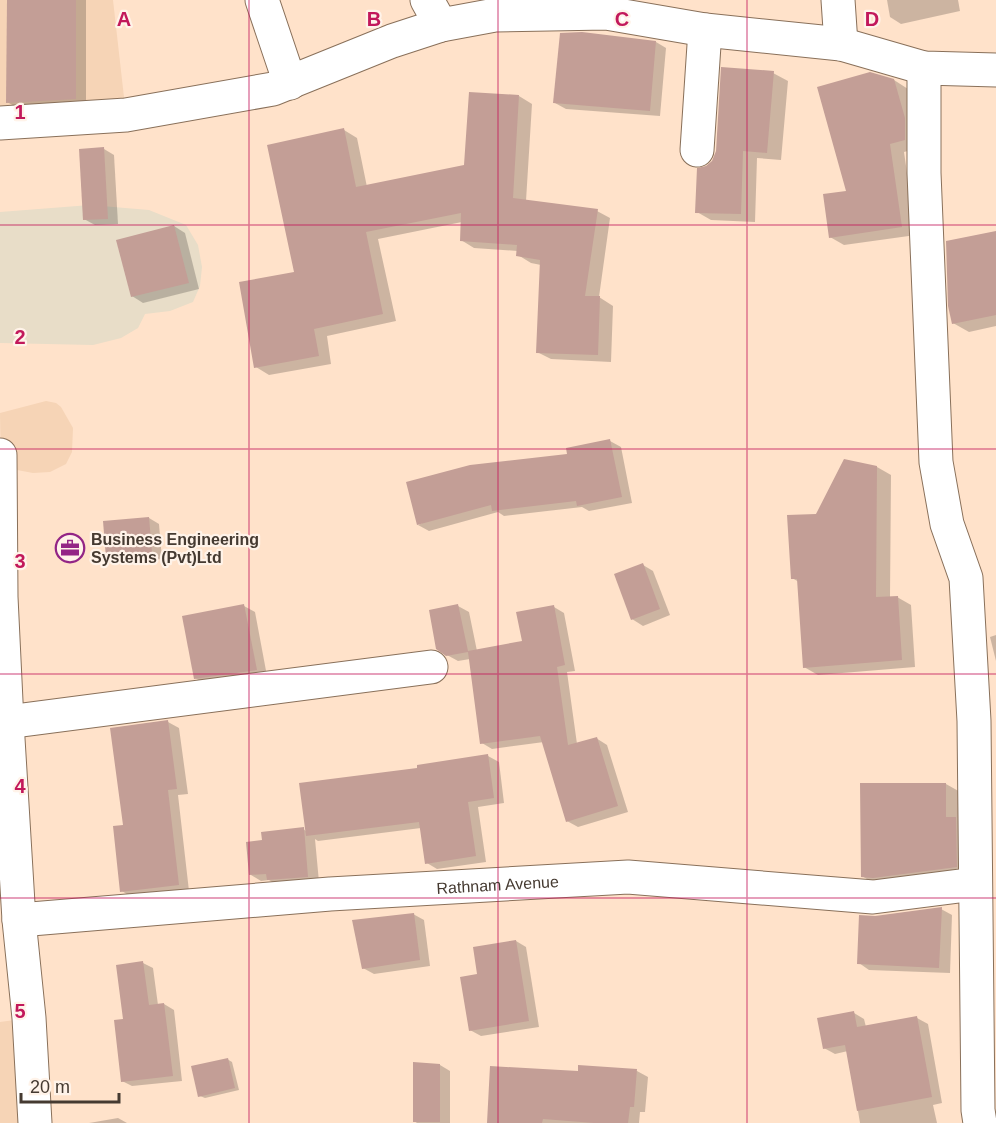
<svg xmlns="http://www.w3.org/2000/svg" width="996" height="1123" viewBox="0 0 996 1123" font-family="Helvetica,sans-serif">
<style>
.built{fill:#f6d4b6}
.industrial{fill:#e8ddc8}
.shadow{fill:#0003}
.building{fill:#c39e96}
.lines{fill:none;stroke-linecap:round;stroke-linejoin:round}
.minor-casing{stroke:#89705a;stroke-width:35}
.major-casing{stroke:#89705a;stroke-width:35}
.minor{stroke:#fff;stroke-width:33}
.major{stroke:#fff;stroke-width:33}
.grid{fill:none;stroke:#c2185b;stroke-width:1.5;stroke-opacity:0.55}
.labels{text-anchor:middle;dominant-baseline:central;stroke-width:4.5;stroke-linejoin:round;paint-order:stroke}
.poi-label{font-size:16px;font-weight:bold;fill:#453a31;stroke:#fff3e9;text-anchor:start}
.street-label{font-size:16px;fill:#453a31;stroke:#fff3e9}
.grid-label{font-size:20px;text-anchor:middle;font-weight:bold;fill:#c2185b;stroke:#fff3e9;stroke-width:4.5;stroke-linejoin:round;paint-order:stroke}
</style>
<rect width="100%" height="100%" fill="#ffe2ca"/>
<g class="built">
<path d="M0,0h113l13,115 -126,8z"/>
<path d="M46,401l10,2 5,4 12,21 -1,24 -6,12 -16,8 -17,1 -32,-6 -1,-54z"/>
<path d="M29,1018l6,105h-35v-101z"/>
</g>
<path class="industrial" d="M90,205l59,5 37,15 12,20 4,22 -2,19 -7,16 -23,9 -25,3 -7,14 -17,10 -28,7 -93,-2v-131z"/>
<g class="shadow">
<path d="M8,0h78v105l-68,3 -11,-6z"/>
<path d="M887,0h71l2,11 -59,13 -11,-7z"/>
<path d="M656,42l10,6 -6,68 -94,-7 -11,-6z"/>
<path d="M773,73l15,8 -7,79 -24,-2 -2,64 -44,-2 -14,-8 9,-44 7,-6z"/>
<path d="M894,80l14,9 11,59 -15,4 12,83 -72,10 -14,-8z"/>
<path d="M519,96l13,8 -6,97 71,10 13,7 -11,79 14,9 -2,56 -60,-3 -14,-7 4,-87 -10,-2 -13,-8v-4l-44,-3 -13,-8 1,-18 -84,17 18,82 -69,15 4,28 -62,11 -13,-8 40,-94 48,-143 13,8 10,49 99,-21z"/>
<path d="M104,149l10,6 4,69 -23,1 -11,-6z"/>
<path d="M174,226l11,7 14,56 -56,14 -11,-7z"/>
<path d="M996,233v93l-27,6 -16,-9z"/>
<path d="M610,441l11,6 11,56 -43,8 -7,-4 -78,9 -6,-4 -69,19 -11,-6 151,-70z"/>
<path d="M877,467l14,8 -1,123 7,-1 14,8 4,62 -97,8 -14,-8 -5,-85 -7,-4 25,-62z"/>
<path d="M149,518l10,6 3,35 -44,4 -11,-6z"/>
<path d="M643,565l10,6 17,44 -27,11 -11,-7z"/>
<path d="M244,606l11,6 12,64 -61,8 -11,-6z"/>
<path d="M458,606l11,6 8,39 46,-9 31,-35 10,6 11,58 -8,1 10,72 19,-6 11,7 21,67 -50,15 -11,-6 -23,-79 -52,7 -10,-6 -12,-84 -12,2 -11,-6z"/>
<path d="M996,635v26l-6,-24z"/>
<path d="M168,722l11,6 9,66 -10,1 11,96 -56,7 -11,-7 2,-65z"/>
<path d="M488,756l11,6 5,41 -26,4 8,55 -49,7 -10,-6 -6,-35 -103,13 -3,-2 4,43 -40,4 -10,-6 -8,1 -10,-6 12,-34 40,-12 3,2 113,-62z"/>
<path d="M946,784l16,9 10,72 -64,16 -30,5 -16,-10z"/>
<path d="M941,909l11,6 -2,58 -81,-3 -10,-7 16,-46z"/>
<path d="M413,914l11,6 6,46 -56,8 -11,-6z"/>
<path d="M516,941l10,6 13,80 -58,9 -11,-6 9,-55z"/>
<path d="M143,963l10,5 5,37 6,-1 10,6 8,71 -50,5 -10,-5 3,-61z"/>
<path d="M854,1013l10,6 2,8 51,-9 11,6 14,79 -9,2 4,18h-77l-12,-72 -13,3 -11,-6z"/>
<path d="M227,1059l5,3 7,28 -34,8 -5,-2z"/>
<path d="M440,1065l10,6v52h-33l-3,-2z"/>
<path d="M637,1071l11,6 -3,35h-5l-1,11h-150l90,-51z"/>
<path d="M118,1118l9,5h-38z"/>
</g>
<g class="building">
<path d="M7,0h69v99l-70,4z"/>
<path d="M582,32l74,9 -6,70 -97,-8 7,-70z"/>
<path d="M721,67l53,4 -7,82 -24,-2 -2,63 -46,-1 2,-45 9,-2 6,-5 4,-10z"/>
<path d="M870,72l24,7 11,39v22l-15,4 12,83 -73,11 -6,-44 23,-3 -29,-104z"/>
<path d="M469,92l50,3 -6,103 85,11 -13,87h15l-2,59 -62,-2 4,-93 -24,-4 1,-11 -57,-4 1,-28 -95,19 17,82 -69,15 5,27 -65,12 -15,-86 55,-10 -27,-127 77,-17 12,59 108,-22z"/>
<path d="M104,147l4,72 -25,1 -4,-71z"/>
<path d="M174,225l15,58 -58,14 -15,-57z"/>
<path d="M996,231v84l-44,9 -4,-18 -2,-65z"/>
<path d="M610,439l12,58 -45,9 -1,-5 -84,10 -1,-6 -74,20 -11,-43 64,-17 97,-11 -1,-6z"/>
<path d="M844,459l33,7 -1,131 22,-1 4,64 -99,8 -6,-89h-6l-4,-64 29,-1z"/>
<path d="M149,517l3,36 -46,5 -3,-37z"/>
<path d="M643,563l17,46 -29,11 -17,-46z"/>
<path d="M244,604l13,66 -63,9 -12,-63z"/>
<path d="M458,604l10,47 54,-10 -6,-29 38,-7 11,60 -8,2 11,78 29,-8 21,69 -52,16 -26,-86 -60,8 -12,-92 -22,4 -10,-7 -7,-39z"/>
<path d="M168,720l9,69 -9,1 11,95 -59,7 -7,-66 10,-1 -13,-97z"/>
<path d="M488,754l6,44 -26,4 8,54 -51,8 -6,-42 -113,14 -7,-53 118,-15v-3z"/>
<path d="M860,783h86v34h10l1,50 -84,11 -12,-1z"/>
<path d="M304,827l4,50 -41,3 -1,-6 -17,1 -3,-33 16,-2 -1,-8z"/>
<path d="M942,907l-3,61 -82,-4 2,-49 16,1z"/>
<path d="M414,913l6,47 -58,9 -10,-49z"/>
<path d="M516,940l13,81 -60,10 -9,-54 17,-3 -4,-27z"/>
<path d="M143,961l6,44 15,-2 9,73 -52,6 -7,-62 9,-1 -7,-54z"/>
<path d="M854,1011l3,16 60,-11 15,81 -75,14 -12,-66 -22,4 -6,-31z"/>
<path d="M228,1058l7,30 -37,9 -7,-31z"/>
<path d="M413,1062l27,2v58h-27z"/>
<path d="M578,1065l59,4 -3,38h-4l-2,16h-34l-51,-4 -1,4h-55l3,-57 88,5z"/>
</g>
<g class="lines">
<g class="minor-casing">
<g id="minor">
<path d="M262,0l28,83"/>
<path d="M427,0l14,25"/>
<path d="M838,0l3,44"/>
<path d="M924,68v105l12,289 11,62 19,54 8,143 4,389 2,13"/>
<path d="M0,123l126,-8 147,-26 119,-48 49,-16 54,-10 111,-2 99,17 136,14 83,24 72,2"/>
<path d="M697,150l8,-120"/>
<path d="M7,722l424,-55"/>
<path id="s1" d="M19,920l311,-26 298,-17 245,20 102,-13"/>
</g>
</g>
<g class="major-casing">
<path id="major" d="M0,455l1,142 6,125 12,198 10,98 6,105"/>
</g>
<use href="#minor" class="minor"/>
<use href="#major" class="major"/>
</g>
<path class="grid" d="M249,0v1123M498,0v1123M747,0v1123M0,225h996M0,449h996M0,674h996M0,898h996"/>
<defs>
<g id="office-ring" transform="scale(1.5)"><circle r="9.5" fill="#fff3e9" stroke="#932586" stroke-width="1.5"/><path d="M-6-3h4V-5.5h4V-3h4V5H-6ZM-1-4.5V-3h2v-1.5ZM-6 0V1H6V0Z" fill="#932586"/></g>
</defs>
<g fill-rule="evenodd">
<use href="#office-ring" x="70" y="548"/>
</g>
<g class="labels">
<g class="poi-label">
<text x="91" y="539">Business Engineering<tspan x="91" dy="18">Systems (Pvt)Ltd</tspan></text>
</g>
<g class="street-label">
<text stroke="none"><textPath href="#s1" startOffset="480">Rathnam Avenue</textPath></text>
</g>
</g>
<g class="grid-label">
<text x="124" y="26">A</text>
<text x="374" y="26">B</text>
<text x="622" y="26">C</text>
<text x="872" y="26">D</text>
<text x="20" y="119">1</text>
<text x="20" y="344">2</text>
<text x="20" y="568">3</text>
<text x="20" y="793">4</text>
<text x="20" y="1018">5</text>
</g>
<path d="M21 1093v9h98v-9" fill="none" stroke="#453a31" stroke-width="3"/>
<text x="30" y="1093" font-size="18" fill="#453a31" stroke="#fff3e9" stroke-width="4.5" paint-order="stroke">20 m</text>
</svg>
